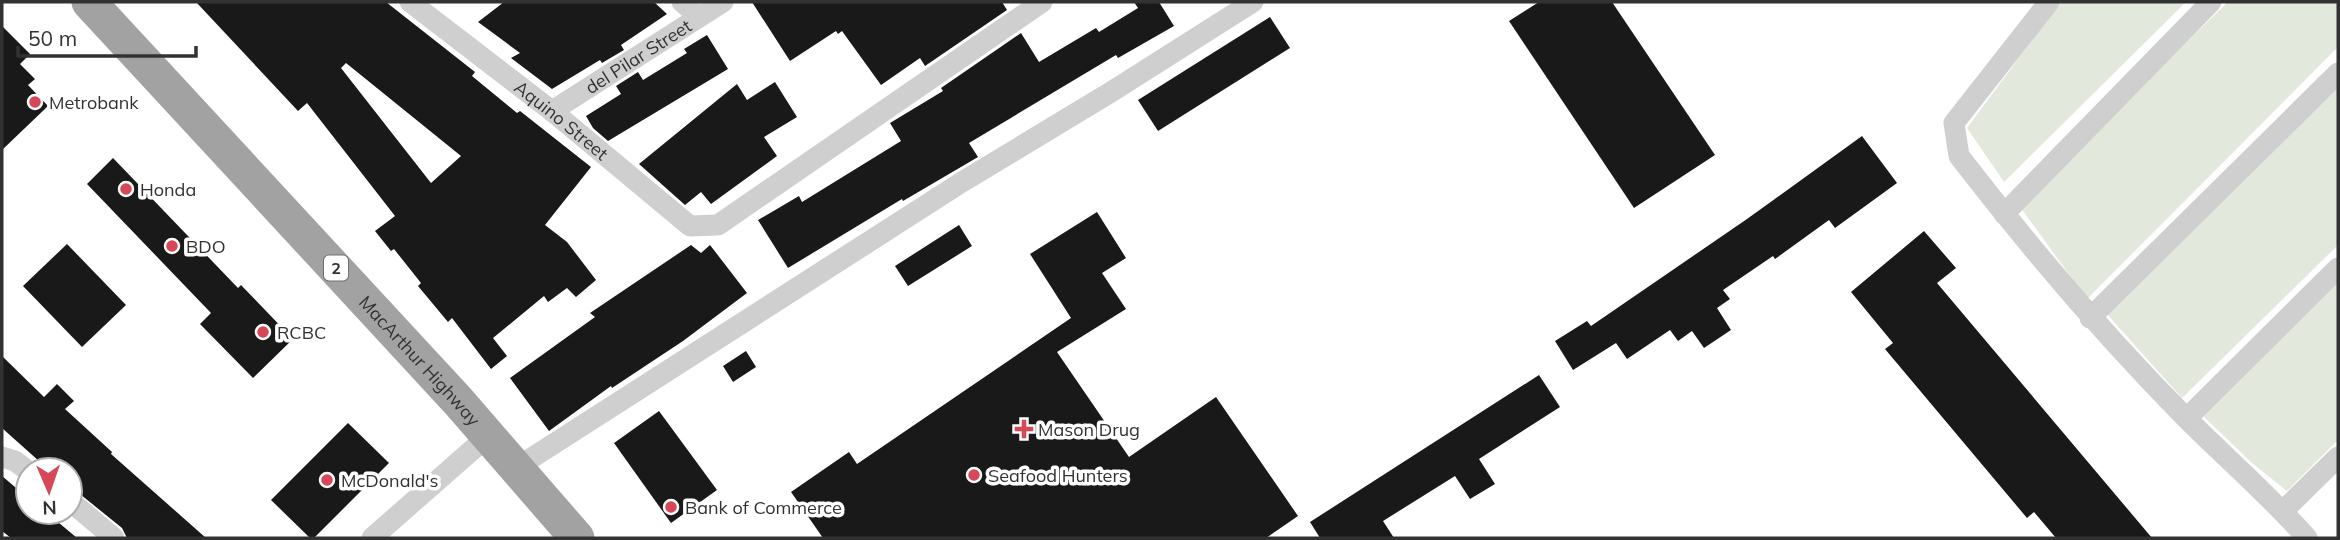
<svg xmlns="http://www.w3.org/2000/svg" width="2340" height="540" viewBox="0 0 2340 540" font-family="Mulish,sans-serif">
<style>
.green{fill:#e2e8dc}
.building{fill:#191919;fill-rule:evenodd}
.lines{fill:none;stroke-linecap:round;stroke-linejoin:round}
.minor{stroke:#cfcfcf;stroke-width:21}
.trunk{stroke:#a2a2a2;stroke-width:35}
.poi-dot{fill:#d64757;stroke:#fff;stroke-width:2.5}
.labels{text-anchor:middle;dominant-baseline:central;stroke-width:7;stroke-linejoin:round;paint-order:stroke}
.shield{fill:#fff;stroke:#707070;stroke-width:2}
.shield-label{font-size:16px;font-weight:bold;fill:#323232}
.street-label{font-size:18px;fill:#323232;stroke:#fff}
.poi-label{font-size:18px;fill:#323232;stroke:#fff;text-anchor:start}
</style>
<rect width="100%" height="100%" fill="#fff"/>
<g class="green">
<path d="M2060,2h126l-182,180 -37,-54z"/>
<path d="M2228,2h110v45l-251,252 -69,-95z"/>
<path d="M2338,87v158l-156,153 -76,-85z"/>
<path d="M2338,278v162l-51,51 -35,-28 -52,-50z"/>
</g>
<g class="building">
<path d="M196,2h190l89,70 -3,4 45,37 3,-2 71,56 -46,58 22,17 29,38 -20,17 -9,-9 -19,14 -4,-6 -51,42 14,18 -16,13 -39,-51 -4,4 -30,-36 3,-3 -27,-34 -3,2 -16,-20 20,-15 -88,-113 -9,8zM346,63l115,93 -30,27 -90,-115z"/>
<path d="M504,2h150l13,12 -46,31 3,5 -22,13 -2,-3 -48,29 -41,-31 9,-5 -42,-31z"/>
<path d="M752,2h250l5,8 -82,56 -5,-8 -39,27 -39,-54 -4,3 -2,-3 -46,30z"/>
<path d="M1134,2h25l15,24 -56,32 -2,-3 -147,88 9,14 -75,44 -1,-2 -114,69 -30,-48 41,-24 3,6 99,-61 -11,-18 53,-32 -2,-3 80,-55 18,29 57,-34 3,4 39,-24z"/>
<path d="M1539,2h73l103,153 -81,53 -125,-187z"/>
<path d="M1270,17l20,31 -132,83 -20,-31z"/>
<path d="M2,26l28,28 -10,10 15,15 -7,6 20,21 -46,44z"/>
<path d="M707,35l21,34 -120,72 -15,-13 -7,-12 35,-22 -5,-8 22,-14 5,8 44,-27 -3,-4z"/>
<path d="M775,82l22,35 -33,20 13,19 -66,48 -10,-12 -16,13 -46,-41 98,-80 10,16z"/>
<path d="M1862,136l35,47 -62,45 -6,-8 -54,39 -2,-3 -50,34 7,9 -13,9 14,22 -27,18 -12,-17 -14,10 -8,-11 -43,29 -11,-16 -43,27 -18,-29 32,-20 4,5 156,-107z"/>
<path d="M113,158l125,130 3,-3 52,54 -40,39 -53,-54 11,-11 -124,-129z"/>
<path d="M1097,212l29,46 -24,15 24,36 -69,43 72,105 87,-60 82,119 -32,22h-443l-32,-46 58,-40 8,12 214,-146 -41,-64z"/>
<path d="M959,225l13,21 -64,40 -13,-20z"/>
<path d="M1924,231l32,37 -19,15 215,255h-96l-22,-26 -7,6 -142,-169 8,-6 -42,-51z"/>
<path d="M67,244l59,61 -44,42 -59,-61z"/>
<path d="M691,245l10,8 9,-8 37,48 -64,48 -71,47 -1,-2 -62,45 -39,-53 85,-61 -5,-4z"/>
<path d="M746,351l10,16 -23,15 -10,-16z"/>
<path d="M2,356l42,41 13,-13 17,17 -9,8 47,43 -1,2 95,84h-79l-5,-10 -52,-42v-16h-21l-47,-42z"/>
<path d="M1539,375l21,32 -81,52 16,25 -25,15 -15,-23 -72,45 11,17h-74l-10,-16z"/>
<path d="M659,411l58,79 -46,33 -57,-80z"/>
<path d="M348,423l41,40 -75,75h-4l-39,-38z"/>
<path d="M2,476l26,22v14h18l31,26h-66l-9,-7z"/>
</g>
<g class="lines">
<g class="minor">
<path id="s1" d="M410,2l142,109 138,115 28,-1 324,-223"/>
<path d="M682,2l17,15"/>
<path d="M2049,2l-95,121 5,33c71,92 145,179 227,262 40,40 83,77 121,120"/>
<path id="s2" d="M552,111l171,-109"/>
<path d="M2004,214l207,-212"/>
<path d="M2090,318l248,-245"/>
<path d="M2187,418l151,-150"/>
<path d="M2,457l13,4 13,10"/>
<path d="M516,468l446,-286 149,-90 142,-90"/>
<path d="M70,501l44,37"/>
<path d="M2283,511l55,-54"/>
<path d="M372,538l116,-102"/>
</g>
<path class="trunk" id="s3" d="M89,2l369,399 119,137"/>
</g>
<g class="poi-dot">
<circle cx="35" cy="102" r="7"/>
<circle cx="126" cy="189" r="7"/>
<circle cx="172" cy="246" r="7"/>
<circle cx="263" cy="332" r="7"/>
<path d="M1020.5 418.5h7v7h7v7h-7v7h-7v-7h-7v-7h7z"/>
<circle cx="974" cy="475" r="7"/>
<circle cx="327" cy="480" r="7"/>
<circle cx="671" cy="507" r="7"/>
</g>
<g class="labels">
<rect class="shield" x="324" y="255.5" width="24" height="25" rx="5"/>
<g class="shield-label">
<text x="336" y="268">2</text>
</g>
<g class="street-label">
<text stroke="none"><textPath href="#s2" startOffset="102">del Pilar Street</textPath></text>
<text stroke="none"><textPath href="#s1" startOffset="192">Aquino Street</textPath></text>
<text stroke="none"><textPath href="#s3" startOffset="488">MacArthur Highway</textPath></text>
</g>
<g class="poi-label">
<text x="49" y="102">Metrobank</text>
<text x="140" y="189">Honda</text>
<text x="186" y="246">BDO</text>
<text x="277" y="332">RCBC</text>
<text x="1038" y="429">Mason Drug</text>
<text x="988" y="475">Seafood Hunters</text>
<text x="341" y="480">McDonald's</text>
<text x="685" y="507">Bank of Commerce</text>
</g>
</g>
<rect width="2340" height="540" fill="none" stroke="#323232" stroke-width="7"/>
<g transform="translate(49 491) rotate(178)"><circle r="33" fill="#ffffff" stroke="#adadad" stroke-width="2"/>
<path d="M0-5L12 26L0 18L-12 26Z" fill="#d64757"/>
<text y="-10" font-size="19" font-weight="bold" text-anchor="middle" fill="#323232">N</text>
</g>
<path d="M18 46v10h178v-10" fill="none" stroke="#323232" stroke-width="3.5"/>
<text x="28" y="46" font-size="21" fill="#323232" stroke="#ffffff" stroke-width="5" paint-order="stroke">50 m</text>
</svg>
